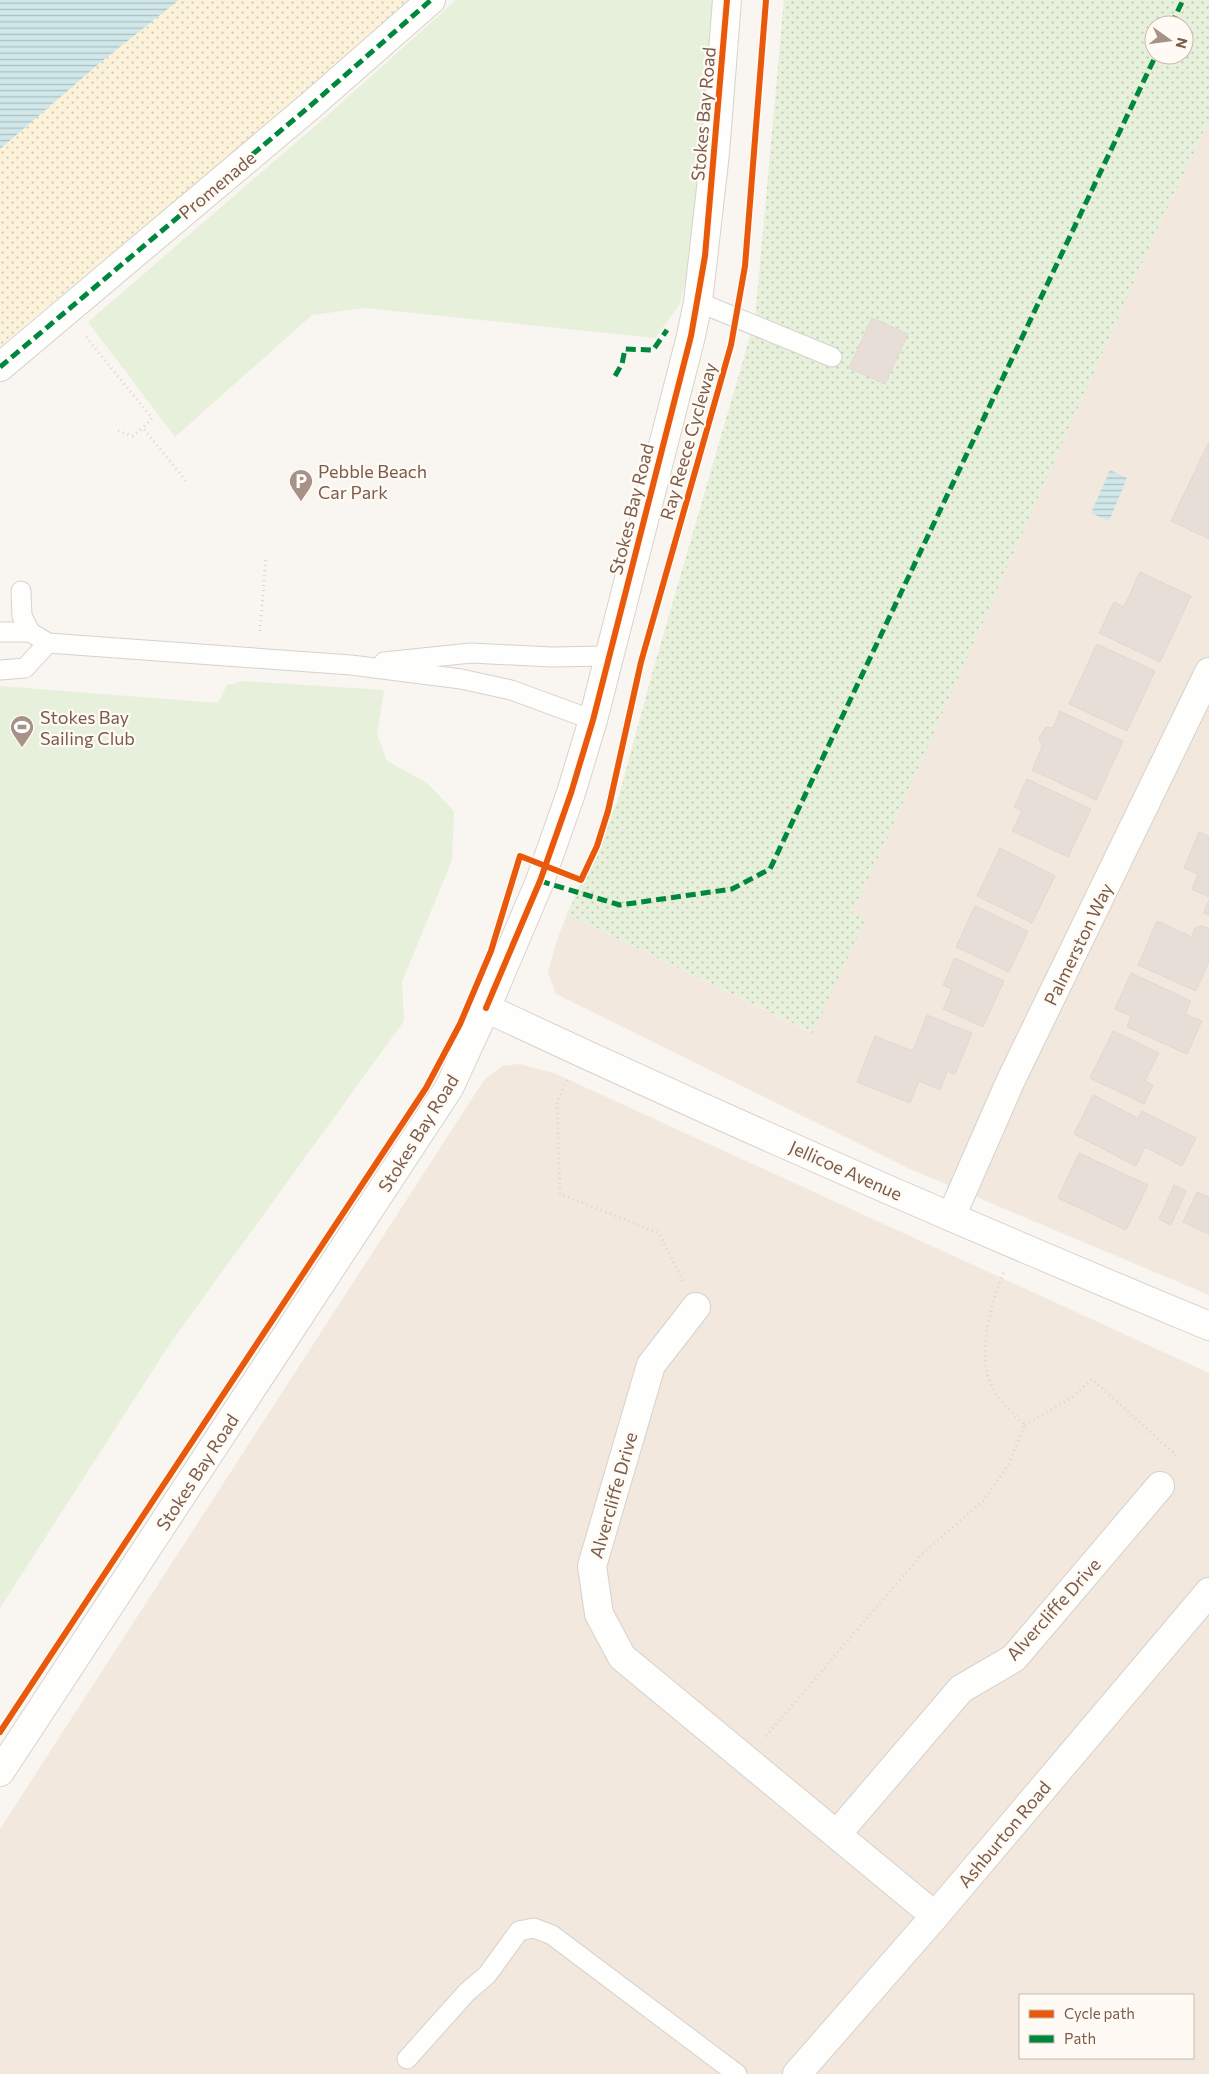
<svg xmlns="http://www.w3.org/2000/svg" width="1209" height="2074" viewBox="0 0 1209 2074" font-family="Commissioner,sans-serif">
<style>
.residential{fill:#f2e8de;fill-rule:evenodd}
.grass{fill:url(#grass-dots);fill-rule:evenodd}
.sand{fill:url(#sand-dots)}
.green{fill:#e7f0db}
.water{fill:url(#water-rules)}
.building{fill:#e6ded7;stroke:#e2d8d2}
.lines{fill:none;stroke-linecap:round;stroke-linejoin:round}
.lane-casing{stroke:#d7d1cb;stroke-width:21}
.street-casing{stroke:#d7d1cb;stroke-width:30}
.secondary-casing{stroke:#d9d2cb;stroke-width:30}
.path{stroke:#dcd5d0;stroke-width:3;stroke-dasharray:1 4;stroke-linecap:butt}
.lane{stroke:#fefefd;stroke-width:19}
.street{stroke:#fefefd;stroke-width:28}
.secondary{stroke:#fefefd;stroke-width:28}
.quiet{stroke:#00873e;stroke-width:5;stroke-dasharray:10 5;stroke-linecap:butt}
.cycleway-casing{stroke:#fffaf3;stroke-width:9}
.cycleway{stroke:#e8590c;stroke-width:6}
.labels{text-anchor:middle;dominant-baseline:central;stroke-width:4.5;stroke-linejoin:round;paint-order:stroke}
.street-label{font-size:18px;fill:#7a5c4d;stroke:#fffaf3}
.poi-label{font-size:18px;fill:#7a5c4d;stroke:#fffaf3;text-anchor:start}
</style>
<defs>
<pattern id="grass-dots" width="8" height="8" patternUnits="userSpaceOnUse" patternTransform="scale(1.25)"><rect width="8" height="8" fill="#e7f0db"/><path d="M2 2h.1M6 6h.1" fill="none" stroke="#c0c6b4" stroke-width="1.8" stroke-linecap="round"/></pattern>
<pattern id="sand-dots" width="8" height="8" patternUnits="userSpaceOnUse" patternTransform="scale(1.25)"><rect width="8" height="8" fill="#fbf2d9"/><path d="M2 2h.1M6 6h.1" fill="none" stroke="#d0c7b2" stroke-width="1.8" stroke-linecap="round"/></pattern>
<pattern id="water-rules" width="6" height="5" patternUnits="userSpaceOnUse" patternTransform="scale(1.25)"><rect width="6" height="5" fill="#d0e8ea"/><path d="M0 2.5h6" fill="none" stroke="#aebfc0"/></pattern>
</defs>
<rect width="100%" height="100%" fill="#f9f5f0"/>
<g class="residential">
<path d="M1209,120v1175l-299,-126 -354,-175 -8,-22 8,-29 11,-29 245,119 53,-115 -13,-5 33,-70 272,-613z"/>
<path d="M519,1064l35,9 655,300v701h-1209v-245l484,-749 18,-14zM1020,1995h173v63h-173z"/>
</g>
<path class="grass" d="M784,0h425v120l-52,110 -272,613 -33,70 14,5 -53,115 -246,-119 50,-111 35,-129 103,-355zM1154,25h30v30h-30z"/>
<path class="sand" d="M0,0h409l-55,51 -354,295z"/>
<g class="green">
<path d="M456,0h266l-21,215 -21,89 -25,34 -291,-30 -52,7 -137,122 -87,-115 240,-207z"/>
<path d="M243,681l141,9 -7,44 10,27 40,22 27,28 -2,49 -50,122 2,39 -233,321 -171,266v-922l218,17 9,-18z"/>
</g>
<g class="water">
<path d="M0,0h179l-78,62 -101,87z"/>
<path d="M1110,470l17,8 -18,43 -18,-8z"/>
</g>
<g class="building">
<path d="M872,318l36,16 -23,50 -36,-16z"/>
<path d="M1209,442v97l-38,-18z"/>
<path d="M1140,572l51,24 -31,66 -61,-29 15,-31 10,5z"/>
<path d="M1097,644l58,27 -28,60 -58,-27z"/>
<path d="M1060,711l63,30 -27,59 -64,-30 10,-23 -3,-9 7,-11 7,1z"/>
<path d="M1027,779l64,30 -23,48 -56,-26 10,-20 -8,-4z"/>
<path d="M1199,832l10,4v61l-17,-8 6,-15 -14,-6z"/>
<path d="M1000,848l55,28 -23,47 -55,-27z"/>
<path d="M1209,900v15l-6,-2z"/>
<path d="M975,906l53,25 -19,41 -53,-25z"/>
<path d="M1157,921l35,16 3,-9 6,-2 8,2v34l-13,29 -58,-26z"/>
<path d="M955,958l49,23 -21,46 -40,-18 9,-20 -9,-4z"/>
<path d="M1131,973l60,28 -6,13 17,7 -15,33 -60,-27 4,-11 -16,-7z"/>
<path d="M927,1015l45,18 -17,41 -8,-3 -7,19 -21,-9 -9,22 -53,-21 18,-46 38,15z"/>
<path d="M1113,1031l46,22 -14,28 8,4 -9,19 -54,-26z"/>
<path d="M1093,1095l45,23 4,-7 54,27 -14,28 -37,-19 -9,19 -62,-32z"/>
<path d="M1079,1153l69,32 -22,45 -68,-32z"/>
<path d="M1174,1185l12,6 -15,34 -12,-6z"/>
<path d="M1197,1192l12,5v37l-26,-12z"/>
</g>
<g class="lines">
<g class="lane-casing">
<g id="lane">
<path d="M698,302l134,55"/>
<path d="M21,591l1,25 8,16 18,11 303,22 110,14 50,11 82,30"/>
<path d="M0,632h30"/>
<path d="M384,662l87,-9 80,4 57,-1"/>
<path d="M0,670l25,-2 23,-25"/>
<path d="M407,2059l60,-67 20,-17 32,-44 15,-3 18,7 185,139"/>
</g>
</g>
<g class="street-casing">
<g id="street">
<path d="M0,367l310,-261 121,-106"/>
<path d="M951,1217l59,-135 199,-410"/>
<path d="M696,1307l-45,58 -59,201 7,48 23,43 313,259"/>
<path d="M837,1834l124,-145 53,-31 146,-172"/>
<path d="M797,2074l138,-158 274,-324"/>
</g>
</g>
<g class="secondary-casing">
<g id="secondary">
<path d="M486,1008c238,112 480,217 723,318"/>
<path d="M0,1772l449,-684 37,-80 54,-127 31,-88 22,-73 98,-384 7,-34 17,-149 12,-153"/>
</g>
</g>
<g class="path">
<path d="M86,337l66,81 -9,10 43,53"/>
<path d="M118,431l15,5 10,-8"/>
<path d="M260,631l6,-74"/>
<path d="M567,1080l-10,22 3,92 99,39 24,48"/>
<path d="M1025,1425l46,-27 21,-19 84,76 -2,3"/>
<path d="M766,1736l156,-182 61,-53 25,-36 17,-40c-10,-10 -24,-22 -31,-34 -19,-33 -4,-86 10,-119"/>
</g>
<use href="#lane" class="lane"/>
<use href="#street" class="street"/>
<use href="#secondary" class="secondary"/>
<g class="quiet">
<path d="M1171,25l12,-25"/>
<path d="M0,367l310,-261 121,-106"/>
<path d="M615,376l7,-12 3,-15 28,1 14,-20"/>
<path d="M540,881l80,24 112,-16 38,-20 386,-814"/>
</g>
<g class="cycleway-casing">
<g id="cycleway">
<path d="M486,1008l54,-127 31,-88 22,-73 98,-384 14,-80 22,-256"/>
<path d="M0,1732l426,-644 34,-64 31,-73 29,-95 61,24 16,-34 11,-35 33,-149 90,-317 14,-79 21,-266"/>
</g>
</g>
<use href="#cycleway" class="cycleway"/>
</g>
<defs>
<g id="parking-pin" transform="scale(1.25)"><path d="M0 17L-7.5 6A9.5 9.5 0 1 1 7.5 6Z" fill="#a69286" stroke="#fffaf3"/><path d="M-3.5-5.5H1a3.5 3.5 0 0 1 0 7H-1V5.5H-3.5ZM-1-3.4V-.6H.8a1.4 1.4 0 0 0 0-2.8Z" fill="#fff"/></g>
<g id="stadium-pin" transform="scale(1.25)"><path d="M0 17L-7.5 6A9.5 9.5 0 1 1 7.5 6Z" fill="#a69286" stroke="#fffaf3"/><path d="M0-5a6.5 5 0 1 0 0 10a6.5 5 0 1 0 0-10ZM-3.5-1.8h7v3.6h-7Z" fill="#fff"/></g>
</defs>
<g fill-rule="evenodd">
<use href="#parking-pin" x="301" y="481"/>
<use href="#stadium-pin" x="22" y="727"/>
</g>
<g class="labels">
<g class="street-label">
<text transform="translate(703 114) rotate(-85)">Stokes Bay Road</text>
<text transform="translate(217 185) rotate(-40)">Promenade</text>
<text transform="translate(688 441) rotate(-74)">Ray Reece Cycleway</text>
<text transform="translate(631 509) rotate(-76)">Stokes Bay Road</text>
<text transform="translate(1078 944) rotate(-64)">Palmerston Way</text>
<text transform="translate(418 1133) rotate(-58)">Stokes Bay Road</text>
<text transform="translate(846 1170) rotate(24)">Jellicoe Avenue</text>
<text transform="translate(197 1472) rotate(-57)">Stokes Bay Road</text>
<text transform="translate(613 1495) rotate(-74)">Alvercliffe Drive</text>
<text transform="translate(1053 1609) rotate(-48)">Alvercliffe Drive</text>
<text transform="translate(1004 1834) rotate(-50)">Ashburton Road</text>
</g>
<g class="poi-label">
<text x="318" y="471">Pebble Beach<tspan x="318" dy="21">Car Park</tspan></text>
<text x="40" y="717">Stokes Bay<tspan x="40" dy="21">Sailing Club</tspan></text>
</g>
</g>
<rect x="1019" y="1994" width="175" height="65" fill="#fffaf3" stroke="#cabbb1"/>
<rect x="1029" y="2010" width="25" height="8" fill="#e8590c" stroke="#cabbb1"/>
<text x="1064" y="2019" font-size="15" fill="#7a5c4d">Cycle path</text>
<rect x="1029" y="2035" width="25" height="8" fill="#00873e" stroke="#cabbb1"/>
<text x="1064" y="2044" font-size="15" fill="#7a5c4d">Path</text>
<g transform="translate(1169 40) rotate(104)"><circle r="24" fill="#fffaf3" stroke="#cabbb1"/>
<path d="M0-4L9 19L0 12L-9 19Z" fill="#a69286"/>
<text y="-8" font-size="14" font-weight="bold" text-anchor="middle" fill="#7a5c4d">N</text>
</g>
</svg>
